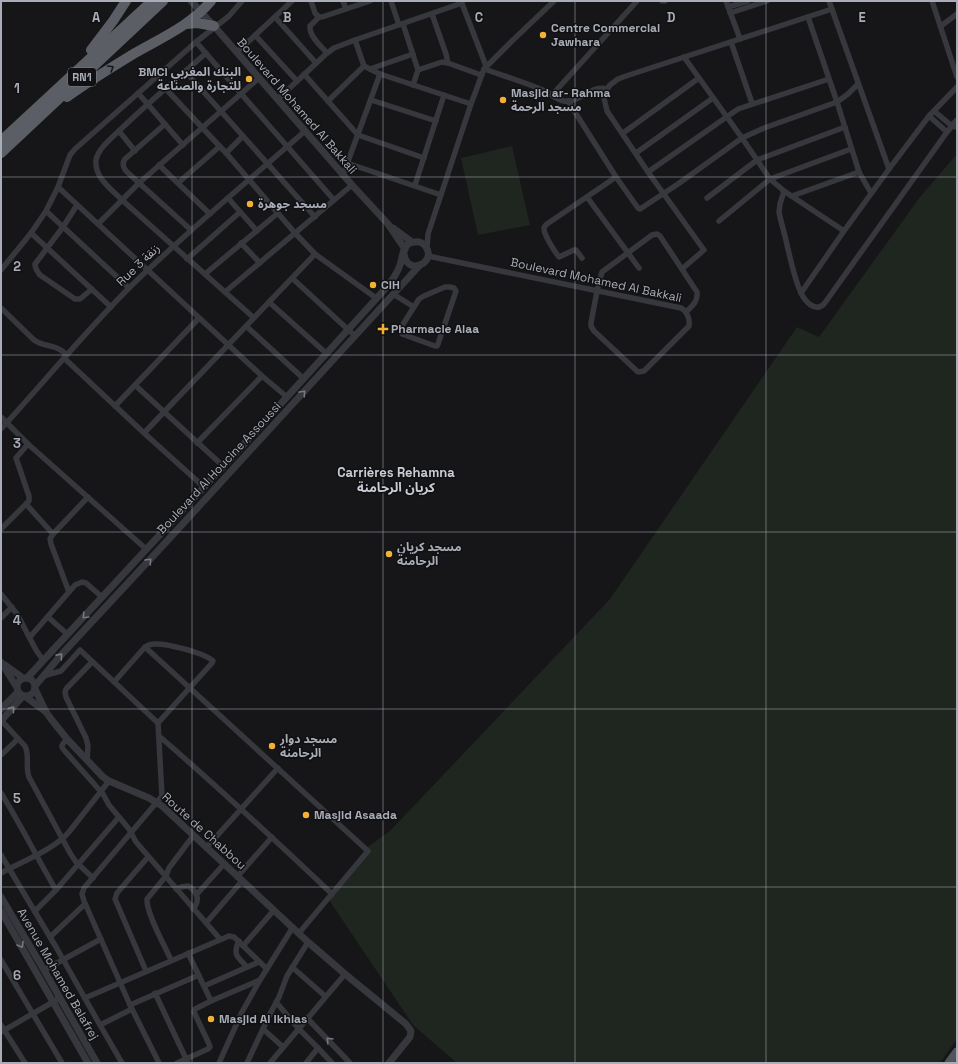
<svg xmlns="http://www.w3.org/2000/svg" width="958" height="1064" viewBox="0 0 958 1064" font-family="'Space Grotesk','Noto Sans Arabic',sans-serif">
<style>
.green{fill:#1e261f}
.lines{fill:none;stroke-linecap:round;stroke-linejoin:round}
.minor{stroke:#37383d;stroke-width:5.5}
.tertiary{stroke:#37383d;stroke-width:7}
.primary{stroke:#53555c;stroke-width:9}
.trunk{stroke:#5b5e65;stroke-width:10}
.tram{stroke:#4a4c52;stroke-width:1}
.oneway{stroke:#18191b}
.oneway2{stroke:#757881}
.grid{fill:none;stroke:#a8adb8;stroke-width:1;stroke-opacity:0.55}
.poi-dot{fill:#f2b134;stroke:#111113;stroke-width:1.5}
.labels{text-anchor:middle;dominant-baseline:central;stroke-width:3;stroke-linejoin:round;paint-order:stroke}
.shield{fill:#111113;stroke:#7b7e86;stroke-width:1}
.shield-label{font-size:11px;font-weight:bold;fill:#a8adb8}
.poi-label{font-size:12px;font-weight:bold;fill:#a8adb8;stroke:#111113;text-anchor:start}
.street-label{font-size:12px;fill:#a8adb8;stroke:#111113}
.neighbourhood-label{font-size:13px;font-weight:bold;fill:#c9ccd4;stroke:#111113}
.grid-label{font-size:13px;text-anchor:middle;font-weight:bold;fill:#a8adb8;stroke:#111113;stroke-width:3;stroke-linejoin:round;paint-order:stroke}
</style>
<rect width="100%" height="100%" fill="#161618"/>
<g class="green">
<path d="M512,146l18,79 -52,10 -17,-77z"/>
<path d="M957,154v885l-17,24h-483l-44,-38 -86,-128 42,-51 21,-15 220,-232 187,-272 22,10 101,-140z"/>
</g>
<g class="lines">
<g class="minor">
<path d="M311,1l4,12 4,4h3l48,-16"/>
<path d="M343,1l3,8"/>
<path d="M391,1l8,24"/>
<path d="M461,1l25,65"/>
<path d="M662,1h3"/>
<path d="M726,1l14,38"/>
<path d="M829,1l60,168"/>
<path d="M932,1l25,76"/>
<path d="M728,7l20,-6"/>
<path d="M730,13l37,-12"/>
<path d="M432,14l14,40 2,9"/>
<path d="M275,17l41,46"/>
<path d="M319,17l-9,9c-1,10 11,20 17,27"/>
<path d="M808,17l29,85 22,70 12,21"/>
<path d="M403,24l15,46"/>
<path d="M941,26l16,-12"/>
<path d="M255,35l42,46"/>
<path d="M355,40l9,26 16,8 91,30"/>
<path d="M196,42l138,158"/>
<path d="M731,42l21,61"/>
<path d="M237,52l55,-51"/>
<path d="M206,53c-28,25 -56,48 -83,74 -8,8 -25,21 -27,33 -2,17 15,29 26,40l132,118"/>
<path d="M684,57l58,81 28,41 14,12 60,40"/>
<path d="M370,69l43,-15"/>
<path d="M484,69c20,7 41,13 61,22 6,3 12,9 19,10 14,3 27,-17 43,-12"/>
<path d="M185,71l130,146"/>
<path d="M304,74l54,61 66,23"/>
<path d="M413,85l5,-15 24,-8 6,1 33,12"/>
<path d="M165,88l61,65 69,80 20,21 61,44"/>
<path d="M138,93l45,52"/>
<path d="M552,95l85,-94"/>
<path d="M278,99l48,-45 8,-6 21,-8 107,-37"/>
<path d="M371,100l65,21"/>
<path d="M328,101l36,-35"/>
<path d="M568,101l48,76 22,31 2,1 38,-25 64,-46 22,-10 73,-26 11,-8 10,-10"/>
<path d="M934,111l18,15 5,1"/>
<path d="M929,116l18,16"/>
<path d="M165,124l-40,35c-3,4 -2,8 1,12l65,59"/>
<path d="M119,131l16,20"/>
<path d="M623,133l76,-55"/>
<path d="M226,153l17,-17"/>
<path d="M636,153l77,-55"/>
<path d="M347,163l94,32"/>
<path d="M159,165l51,49"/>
<path d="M648,172l90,-63 91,-30"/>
<path d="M343,175l37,-101"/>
<path d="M178,183l41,-36"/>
<path d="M415,185l29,-90"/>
<path d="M58,187l204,189 25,21"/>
<path d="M784,191l-4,13 -1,8c2,11 6,22 8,33 4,16 7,33 14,48 4,8 14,20 23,11l123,-172 5,-6"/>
<path d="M792,196l67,-24"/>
<path d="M587,197l52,71"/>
<path d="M228,198l29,33"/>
<path d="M707,198l50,-38 88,-33"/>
<path d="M77,205l-14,22 -28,37c0,5 2,7 5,11l35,24h5l12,-10"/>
<path d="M46,211l83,77"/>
<path d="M719,221l51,-42 81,-30"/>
<path d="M98,224l41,-41 120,-105"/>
<path d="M31,233l80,74"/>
<path d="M241,243l19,20"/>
<path d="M427,248l1,-14 43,-130 13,-35 29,-29 41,-39"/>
<path d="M428,256l253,52c6,3 9,11 8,18l-45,45 -6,1 -44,-41 -3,-5v-3l6,-32 5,-19 50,-37 5,-1 3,2 37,56c1,10 -5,14 -11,20"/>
<path d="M582,258l-6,-8h-2l-15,7c-4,-5 -15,-22 -15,-28 0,-3 1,-3 3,-5l69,-47"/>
<path d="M187,259l53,-47"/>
<path d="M682,269l22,-19 -56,-78 -41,-61 -3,-13 3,-9 3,-4 8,-6 8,-3 206,-67"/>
<path d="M1,270l30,-37 15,-22 12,-24 12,-32 5,-6 121,-107 33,-26 13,-15"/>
<path d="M205,274l73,-61"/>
<path d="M292,278l63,58"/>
<path d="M445,287h5l4,1 2,3 -18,53 -1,2h-2l-33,-12 -2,-5 19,-30 5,-3z"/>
<path d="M225,292l127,-107"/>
<path d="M801,293l43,-62 45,-62 40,-53 28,-29"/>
<path d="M393,294l21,13"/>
<path d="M269,302l58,52"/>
<path d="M1,308l33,32c11,8 21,3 33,15"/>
<path d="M246,326l58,53"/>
<path d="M64,358l80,75 60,54"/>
<path d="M135,385l88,81"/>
<path d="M115,406l84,-88"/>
<path d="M1,417l27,27 118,105"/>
<path d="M1,429c43,-47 83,-96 128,-141 56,-55 117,-105 176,-157"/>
<path d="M144,433l171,-179"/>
<path d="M197,443l65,-67"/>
<path d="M26,504l27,30"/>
<path d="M1,529l28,-28v-5l-13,-38 12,-14"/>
<path d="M69,592l-18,-48 -1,-5 3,-5 35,-37"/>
<path d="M1,594l16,20 19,36 7,10"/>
<path d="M48,617l19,17"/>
<path d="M1,618l11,-11"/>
<path d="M30,637l45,-52 7,-3 4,1 16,14"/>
<path d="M145,647l223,204 -69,82"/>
<path d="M43,676l18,-5 19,-21 78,73 4,73 -78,92 -2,6 2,7 46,104 29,58"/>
<path d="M114,682l31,-35c3,-2 5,-3 9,-3 12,-1 51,9 59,17l-1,2 -54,60"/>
<path d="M2,721l23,25c5,10 0,21 4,31l41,76 6,9 17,16"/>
<path d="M159,736c59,51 116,104 173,158"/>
<path d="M67,739c-3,4 -7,6 -4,10l40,45 6,11 20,24 7,13 84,97"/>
<path d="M1,755l17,-16"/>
<path d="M87,760l1,-14 -2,-8 -20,-41 -1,-5 1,-3 26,-27"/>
<path d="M1,793c20,32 36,65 55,97"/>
<path d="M206,848l72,-80"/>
<path d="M1,855l55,92 44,78 22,38"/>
<path d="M1,873c20,-11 54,-24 68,-41l40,-51"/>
<path d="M237,877l35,-40"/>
<path d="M176,889l5,-2 7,-1c9,5 13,14 5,23"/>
<path d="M197,894l27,-30"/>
<path d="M35,911l21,-21 63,-73"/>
<path d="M206,923l36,-42"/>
<path d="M50,937l35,-33"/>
<path d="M239,941c-7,14 -1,16 8,26"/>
<path d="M243,946l31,-36"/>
<path d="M188,953l23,48"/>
<path d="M1,960l61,103"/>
<path d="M171,960c-6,-14 -25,-47 -24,-61l19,-23 3,-8 24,-32"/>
<path d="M292,967l33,29"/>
<path d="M44,970l57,-31"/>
<path d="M146,971l-31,-72 2,-6 31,-36"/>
<path d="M204,986l55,-24"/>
<path d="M155,993l33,70"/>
<path d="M85,998l144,-62 5,1 33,32"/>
<path d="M276,1002l22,26 20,20 14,15"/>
<path d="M130,1005l69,-30"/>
<path d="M307,1018l43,45"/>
<path d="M1,1025l24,38"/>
<path d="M100,1025l32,-16"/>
<path d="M263,1029l20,18"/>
<path d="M1,1032l59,-34"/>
<path d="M177,1063l31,-14 2,-2 -1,-3 -15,-32 1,-3 16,-8 49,-21"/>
<path d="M219,1063l23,-51 18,-32 33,-53"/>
<path d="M247,1063l23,-49 9,-17 8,-21 21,-34"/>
<path d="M270,1063l75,-89"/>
<path d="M306,1063l12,-15"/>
</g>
<g class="tertiary">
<path d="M191,1l23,25 138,159 36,39 17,25"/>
<path d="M952,126l5,-5"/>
<path d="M393,228l19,14"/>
<path d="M1,662l15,24"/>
<path d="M5,665l18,13"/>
<circle cx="26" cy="687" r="9"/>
<path d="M27,678l229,-247 129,-142c6,-7 12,-15 15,-24 2,-5 2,-12 5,-17 2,-4 6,-6 10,-6 4,-1 9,1 11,5 11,16 -20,30 -22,6"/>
<path d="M35,686l26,-31 106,-114 253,-276"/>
<path d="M35,689l11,23 5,7 16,20 36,38 6,4 40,17 13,8 146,136 37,32 61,50 5,7 -1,6 -21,26"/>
<path d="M26,697l20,15"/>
<path d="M1,709l17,-17"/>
<path d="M1,721l22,-25"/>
<path d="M1,897l43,73 53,93"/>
<path d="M1,911l87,152"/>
</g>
<path class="primary" d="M949,1063l8,-11"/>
<g class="trunk">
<path d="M186,24l11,-1 17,3"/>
<path d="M91,50l22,-29 13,-20"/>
<path d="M67,97c22,-16 45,-30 68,-44 26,-15 56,-28 76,-52"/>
<path d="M1,141l151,-140"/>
<path d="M1,153l162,-152"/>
</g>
<path class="tram" d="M954,1063l3,-5"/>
</g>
<defs><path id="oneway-chevron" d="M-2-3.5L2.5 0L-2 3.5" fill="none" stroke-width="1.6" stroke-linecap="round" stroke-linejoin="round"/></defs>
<use class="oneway" href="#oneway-chevron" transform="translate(111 68) rotate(-31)"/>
<g class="oneway2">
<use href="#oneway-chevron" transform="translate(303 393) rotate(-47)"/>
<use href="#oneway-chevron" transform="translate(149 561) rotate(-47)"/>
<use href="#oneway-chevron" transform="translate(85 616) rotate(134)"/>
<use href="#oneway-chevron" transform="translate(60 656) rotate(-48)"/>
<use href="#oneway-chevron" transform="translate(12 709) rotate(-49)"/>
<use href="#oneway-chevron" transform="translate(21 945) rotate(60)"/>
<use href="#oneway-chevron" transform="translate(329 1040) rotate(-134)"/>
</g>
<path class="grid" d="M192,1v1062M383,1v1062M575,1v1062M766,1v1062M1,177h956M1,355h956M1,532h956M1,709h956M1,887h956"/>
<g class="poi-dot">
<circle cx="543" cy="35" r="4"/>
<circle cx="249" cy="79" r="4"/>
<circle cx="503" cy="100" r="4"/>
<circle cx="250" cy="204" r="4"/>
<circle cx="373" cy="285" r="4"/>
<path d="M381 323h4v4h4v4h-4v4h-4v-4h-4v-4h4z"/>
<circle cx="389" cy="554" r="4"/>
<circle cx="272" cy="746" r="4"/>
<circle cx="306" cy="815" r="4"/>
<circle cx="211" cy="1019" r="4"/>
</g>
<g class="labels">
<rect class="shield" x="68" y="68" width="28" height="18" rx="3"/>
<g class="shield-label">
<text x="82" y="77">RN1</text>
</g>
<g class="poi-label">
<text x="551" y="28">Centre Commercial<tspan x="551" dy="14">Jawhara</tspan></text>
<text x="241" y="72" text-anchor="end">BMCI البنك المغربي<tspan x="241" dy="14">للتجارة والصناعة</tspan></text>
<text x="511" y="93">Masjid ar- Rahma<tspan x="511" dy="14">مسجد الرحمة</tspan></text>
<text x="258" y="204">مسجد جوهرة</text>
<text x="381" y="285">CIH</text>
<text x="391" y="329">Pharmacie Alaa</text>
<text x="397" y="547">مسجد كريان<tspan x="397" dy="14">الرحامنة</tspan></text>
<text x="280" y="739">مسجد دوار<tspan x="280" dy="14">الرحامنة</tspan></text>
<text x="314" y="815">Masjid Asaada</text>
<text x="219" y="1019">Masjid Al Ikhlas</text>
</g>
<g class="street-label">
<text transform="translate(297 106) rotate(49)">Boulevard Mohamed Al Bakkali</text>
<text transform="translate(138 265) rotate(-44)">Rue 3 زنقة</text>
<text transform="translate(596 280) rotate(12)">Boulevard Mohamed Al Bakkali</text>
<text transform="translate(219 468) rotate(-47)">Boulevard Al Houcine Assoussi</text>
<text transform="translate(204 831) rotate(42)">Route de Chabbou</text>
<text transform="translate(58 974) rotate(60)">Avenue Mohamed Balafrej</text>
</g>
<g class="neighbourhood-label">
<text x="396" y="472">Carrières Rehamna<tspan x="396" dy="15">كريان الرحامنة</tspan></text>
</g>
</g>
<g class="grid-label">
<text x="96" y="22">A</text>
<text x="287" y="22">B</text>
<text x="479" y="22">C</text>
<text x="671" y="22">D</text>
<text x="862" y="22">E</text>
<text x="17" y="93">1</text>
<text x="17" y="271">2</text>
<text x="17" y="448">3</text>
<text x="17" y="625">4</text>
<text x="17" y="803">5</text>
<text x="17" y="980">6</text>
</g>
<rect width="958" height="1064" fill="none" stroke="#a8adb8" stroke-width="4"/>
</svg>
